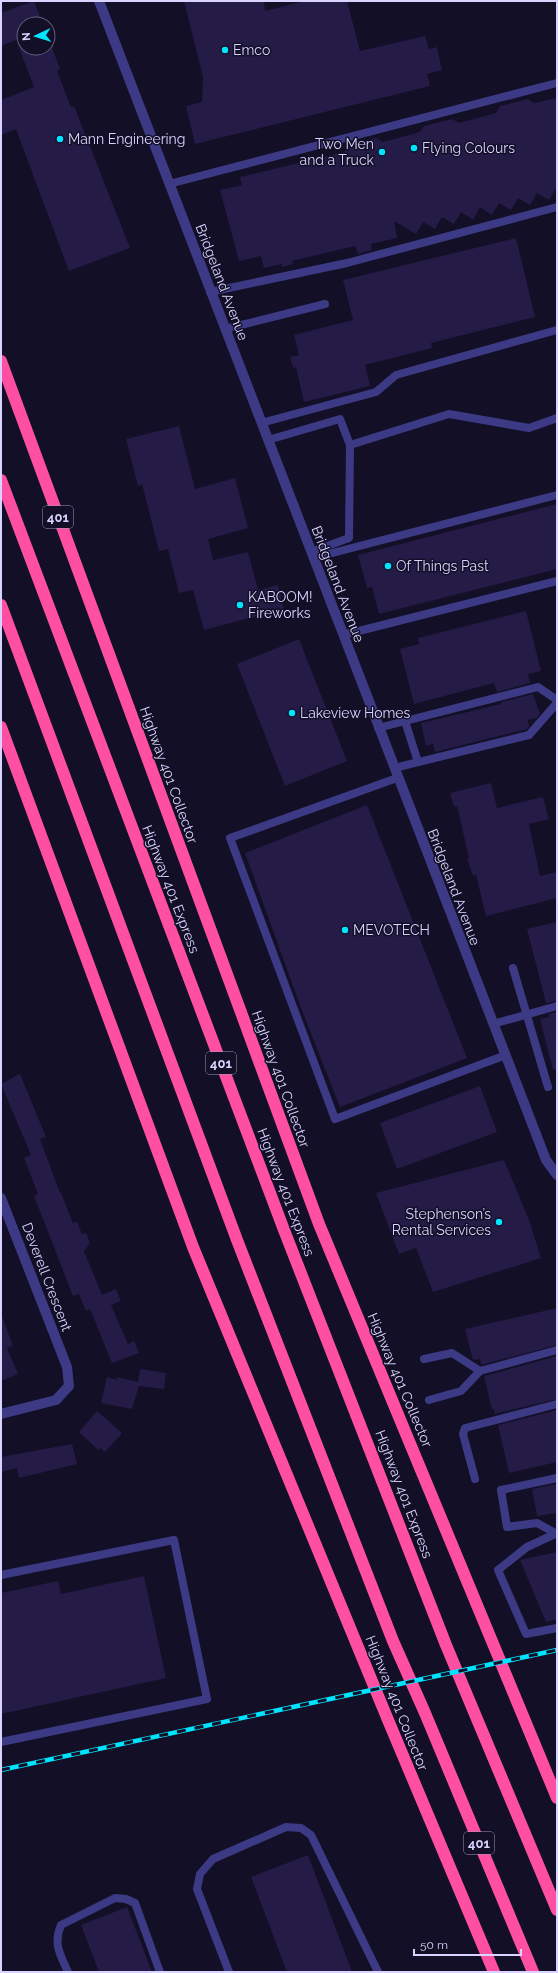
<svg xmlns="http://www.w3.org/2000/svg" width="558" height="1973" viewBox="0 0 558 1973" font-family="Raleway,sans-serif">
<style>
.building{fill:#241b47}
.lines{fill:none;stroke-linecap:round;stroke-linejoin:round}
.service{stroke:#3d3a85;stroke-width:8}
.minor{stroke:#3d3a85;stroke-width:10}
.tertiary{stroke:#3d3a85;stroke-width:10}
.motorway{stroke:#ff4fa3;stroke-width:12}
.rail-casing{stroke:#00e5ff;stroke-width:4.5}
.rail{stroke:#130f26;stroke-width:3;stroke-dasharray:9;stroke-linecap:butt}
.poi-dot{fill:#00e5ff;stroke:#130f26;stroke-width:1.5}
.labels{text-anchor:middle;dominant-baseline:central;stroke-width:3;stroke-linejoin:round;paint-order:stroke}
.shield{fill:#130f26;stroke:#9e99be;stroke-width:1}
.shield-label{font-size:13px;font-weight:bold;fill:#d9d4ff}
.poi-label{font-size:14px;fill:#d9d4ff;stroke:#130f26;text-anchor:start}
.street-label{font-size:14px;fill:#d9d4ff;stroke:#130f26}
</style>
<rect width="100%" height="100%" fill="#130f26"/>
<g class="building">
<path d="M34,1l9,23h-19v13l-23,9v-33z"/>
<path d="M184,1h80l1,10 40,-10h42l13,50 65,-15 4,13 8,-2 5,23 -15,4 3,12 -235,58 -9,-38 16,-4 1,-25z"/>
<path d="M19,48h33l8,21 -3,2 14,36 3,-1 56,142 -61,23 -53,-142 -15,6v-35l33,-13z"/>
<path d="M557,98v89l-8,13 -12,-7 -7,12 -12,-7 -7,12 -12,-7 -7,12 -12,-8 -7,13 -12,-8 -7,12 -12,-7 -7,12 -12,-7 -7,12 -22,-13 3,17 -26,6 1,6 -14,4 -3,-8 -63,15 1,3 -11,3v-3l-18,4 -3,-12 -22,5 -19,-71 22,-5 -2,-8 104,-25 4,-7 28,-7 7,4 37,-10 4,-6 28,-7 7,4 37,-10 4,-7 28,-7 6,4z"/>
<path d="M516,238l19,79 -104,26 1,5 -67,17 5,21 -66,16 -8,-35 -3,1 -3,-11 9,-2 -5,-20 59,-15 -10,-40z"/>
<path d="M179,426l16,63 40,-11 13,50 -40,11 5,21 35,-8 10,38 20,-5 6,24 -80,21 -11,-40 -14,3 -11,-44 -9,2 -17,-67 -4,2 -12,-47z"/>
<path d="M557,504v65l-178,45 -7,-27 -5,1 -9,-33z"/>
<path d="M526,611l15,60 -13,3 2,9 -33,9 -3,-9 -80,21 -14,-55 19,-5 -1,-6z"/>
<path d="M299,639l48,122 -62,25 -48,-122z"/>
<path d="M533,694l7,20 -3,4 -9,2 1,7 -2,2 -92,23 -2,-8 -7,2 -5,-23 80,-19v-2z"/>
<path d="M491,783l6,25 46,-11 6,22 -20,5 11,52 17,-4v26l-71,18 -10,-41 -3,1 -6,-17 2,-1 -12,-52 -3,1 -4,-14z"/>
<path d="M367,805l100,253 -127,49 -39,-99 -56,-155z"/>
<path d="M557,922v79l-11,2 -19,-74z"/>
<path d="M557,1012v57l-4,1 -13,-51 9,-2 -1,-3z"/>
<path d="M20,1074l26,63 -6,2 20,54h1l12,30 4,-1 5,12 4,-1 4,10 -6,8 18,44 14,-6 5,12 -10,4 17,39 6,-3 5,12 -27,10 -22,-54 -4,2 -7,-17 -6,2 -39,-100 4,-2 -14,-36 7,-3 -30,-71z"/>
<path d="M480,1086l17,46 -100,37 -17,-46z"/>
<path d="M504,1160l25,60 12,38 -108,34 -17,-44 -17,6 -23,-61z"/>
<path d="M557,1308v37l-76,20 -1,-6 -7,1 -8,-31z"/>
<path d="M2,1316l11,30 -6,2 11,26 -17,7z"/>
<path d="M557,1356v43l-62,15 -1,-5 -2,1 -8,-34z"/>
<path d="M140,1369l26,4 -2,16 -25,-3 -7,23 -31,-6 6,-26 10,3 -1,-3 22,5z"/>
<path d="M557,1410v52l-48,11 -11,-48z"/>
<path d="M97,1411l25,22 -17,19 -5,-4 -2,2 -19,-18z"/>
<path d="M72,1444l5,20 -58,14 -2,-10 -16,4v-15z"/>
<path d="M557,1484v29l-20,3 -5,-27z"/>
<path d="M557,1552v67l-11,3 -26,-62z"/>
<path d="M144,1576l22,102 -165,36v-121l57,-12 3,13z"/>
<path d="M308,1855l44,117h-65l-36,-95z"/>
<path d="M127,1907l25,65h-53l-18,-47z"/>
</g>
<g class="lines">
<g class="service">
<path d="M169,184l388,-101"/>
<path d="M210,292l137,-29 210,-56"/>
<path d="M225,329l100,-25"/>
<path d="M261,423l115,-31 20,-17 161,-45"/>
<path d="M268,440l72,-21 10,26 -1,93 -38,14"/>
<path d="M350,445l99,-31 80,14 28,-10"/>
<path d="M313,558l244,-63"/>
<path d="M343,635l214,-54"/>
<path d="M405,721l13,41"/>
<path d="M378,728l160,-41 19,13"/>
<path d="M394,768l135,-33 28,-32"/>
<path d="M397,778l-167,60 105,281 171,-64"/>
<path d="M513,968l35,119"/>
<path d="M493,1024l64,-18"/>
<path d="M424,1359l28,-6 28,18 77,-21"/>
<path d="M429,1400l32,-9 19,-20"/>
<path d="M557,1478l-56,12 6,37 30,-4 20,11"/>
<path d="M475,1479l-12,-45 2,-6 92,-24"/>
<path d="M555,1534l-28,13 -29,23 28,64 31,-6"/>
<path d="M1,1575l173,-35 33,159 -206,43"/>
<path d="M68,1972c-8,-18 -15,-28 -7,-47l54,-27 11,1 9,4 25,69"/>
<path d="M229,1972l-32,-83 3,-15 13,-15 73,-32 15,1 10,7 67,137"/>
</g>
<path class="minor" d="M1,1198l66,169 2,19 -13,14 -55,14"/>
<path class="tertiary" d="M99,1l447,1159 11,15"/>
<g class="motorway">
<path d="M1,361l318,863 238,574"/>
<path d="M1,480l283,750 162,415 111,265"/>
<path d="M1,605l236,635 156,401 32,72 108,259"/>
<path d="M1,727l192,520 195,473 106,252"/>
</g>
<g class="rail-casing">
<path id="rail" d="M1,1770l556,-120"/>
</g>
<use href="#rail" class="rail"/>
</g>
<g class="poi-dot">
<circle cx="225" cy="50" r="4"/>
<circle cx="60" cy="139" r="4"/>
<circle cx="414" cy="148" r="4"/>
<circle cx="382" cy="152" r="4"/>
<circle cx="388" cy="566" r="4"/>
<circle cx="240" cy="605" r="4"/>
<circle cx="292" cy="713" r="4"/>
<circle cx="345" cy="930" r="4"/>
<circle cx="499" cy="1222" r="4"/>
</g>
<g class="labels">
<g class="shield">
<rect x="43" y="506" width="30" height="22" rx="3"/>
<rect x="206" y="1052" width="30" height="22" rx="3"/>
<rect x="464" y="1832" width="30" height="22" rx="3"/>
</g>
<g class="shield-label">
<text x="58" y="517">401</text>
<text x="221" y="1063">401</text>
<text x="479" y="1843">401</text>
</g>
<g class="poi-label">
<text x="233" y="50">Emco</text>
<text x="68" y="139">Mann Engineering</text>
<text x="374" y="144" text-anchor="end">Two Men<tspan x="374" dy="16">and a Truck</tspan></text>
<text x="422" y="148">Flying Colours</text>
<text x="396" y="566">Of Things Past</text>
<text x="248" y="597">KABOOM!<tspan x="248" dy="16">Fireworks</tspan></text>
<text x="300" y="713">Lakeview Homes</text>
<text x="353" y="930">MEVOTECH</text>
<text x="491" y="1214" text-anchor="end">Stephenson’s<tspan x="491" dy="16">Rental Services</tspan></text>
</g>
<g class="street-label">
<text transform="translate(222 282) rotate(69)">Bridgeland Avenue</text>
<text transform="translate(338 584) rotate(69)">Bridgeland Avenue</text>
<text transform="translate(169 775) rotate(70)">Highway 401 Collector</text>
<text transform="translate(454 887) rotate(69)">Bridgeland Avenue</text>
<text transform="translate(171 889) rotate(69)">Highway 401 Express</text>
<text transform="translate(281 1079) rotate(70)">Highway 401 Collector</text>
<text transform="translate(286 1192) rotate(69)">Highway 401 Express</text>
<text transform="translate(47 1277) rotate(69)">Deverell Crescent</text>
<text transform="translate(400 1380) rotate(67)">Highway 401 Collector</text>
<text transform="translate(404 1494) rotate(69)">Highway 401 Express</text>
<text transform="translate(397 1703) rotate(68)">Highway 401 Collector</text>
</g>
</g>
<rect width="558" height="1973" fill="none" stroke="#d9d4ff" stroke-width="4"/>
<g transform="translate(36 36) rotate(266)"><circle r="19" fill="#130f26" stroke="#625e7d"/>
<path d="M0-3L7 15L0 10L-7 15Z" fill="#00e5ff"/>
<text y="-6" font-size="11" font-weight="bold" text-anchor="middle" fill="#d9d4ff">N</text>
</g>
<path d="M414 1949v6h107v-6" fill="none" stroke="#d9d4ff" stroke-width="2"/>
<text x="420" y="1949" font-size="12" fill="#d9d4ff" stroke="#130f26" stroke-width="3" paint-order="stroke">50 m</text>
</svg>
